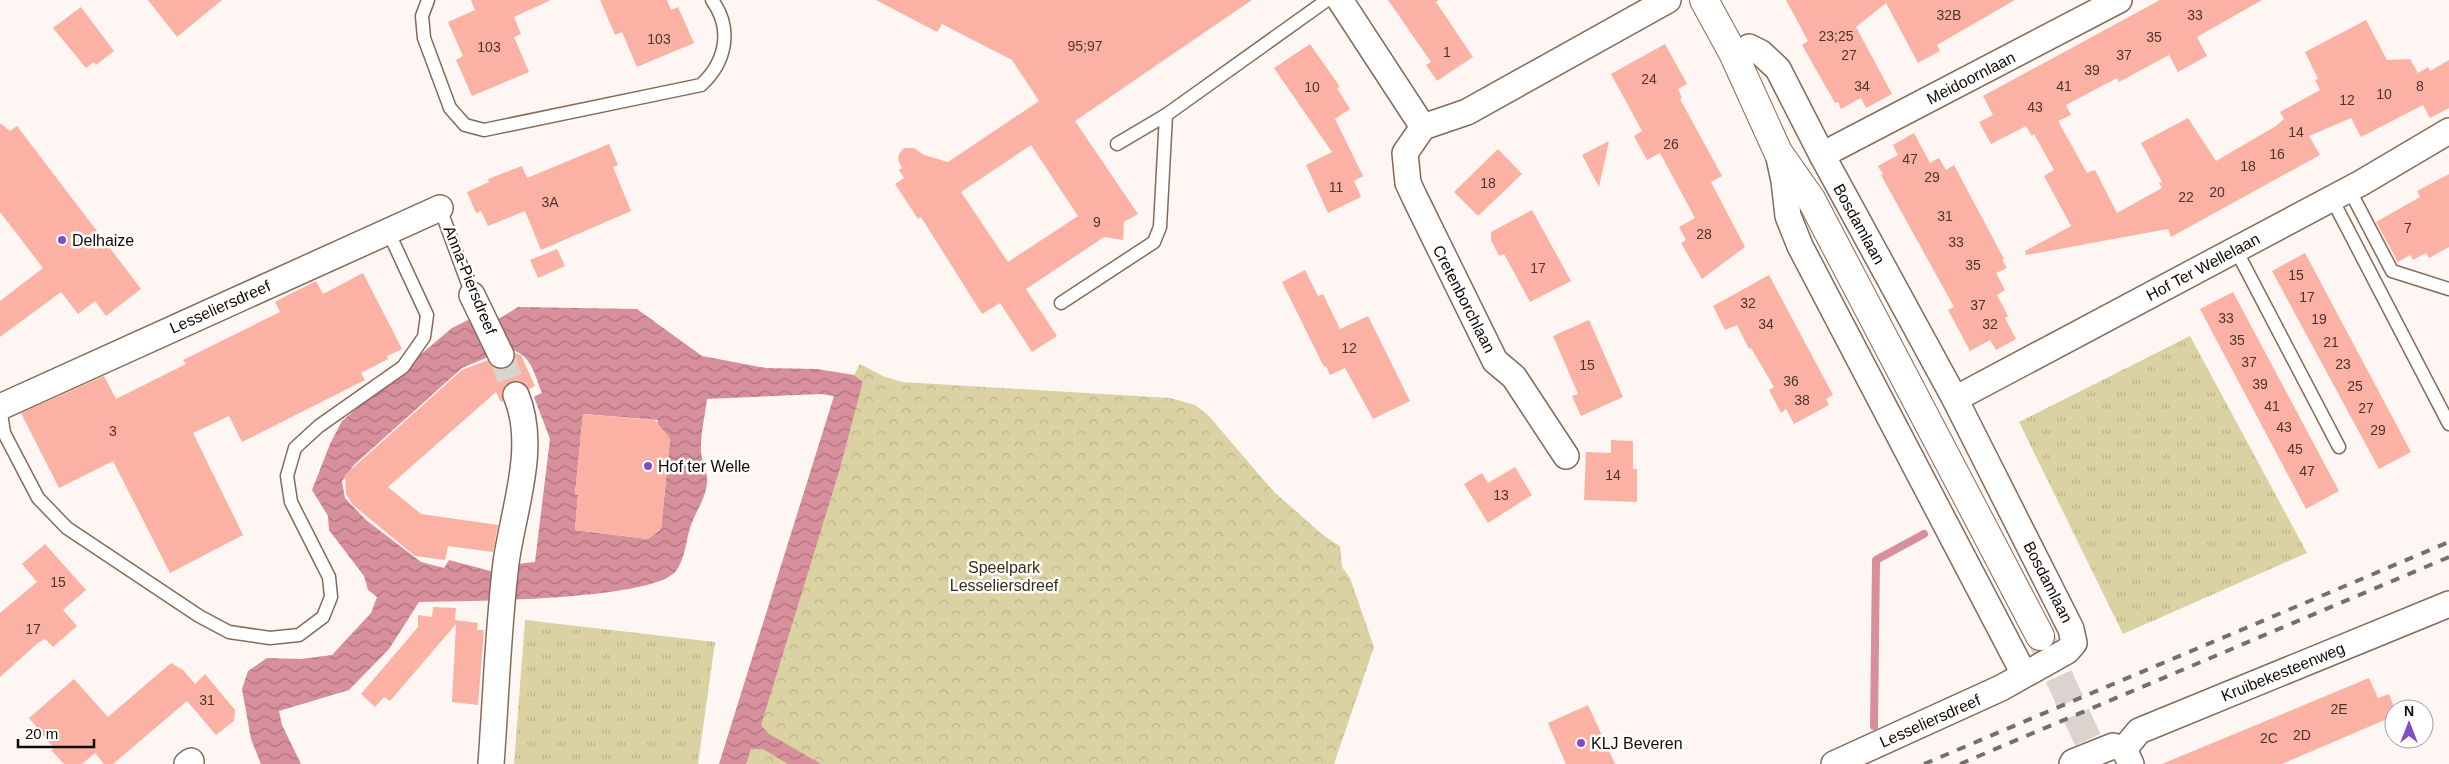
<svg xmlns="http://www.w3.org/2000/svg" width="2449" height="764" viewBox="0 0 2449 764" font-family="Helvetica,sans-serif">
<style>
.grass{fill:url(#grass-tufts)}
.park{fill:url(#park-crowns)}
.water{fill:url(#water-waves);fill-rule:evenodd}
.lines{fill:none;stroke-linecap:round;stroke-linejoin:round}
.stream{stroke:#d78f9b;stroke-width:8}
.building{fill:#fbb2a4;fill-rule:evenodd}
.minor-tunnel{stroke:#dad3ce;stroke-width:25;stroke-dasharray:25 12;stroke-linecap:butt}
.tertiary-tunnel{stroke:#dad3ce;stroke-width:28;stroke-dasharray:28 14;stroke-linecap:butt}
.service-casing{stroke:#866a58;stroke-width:15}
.minor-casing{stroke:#866a58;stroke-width:28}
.tertiary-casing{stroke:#866a58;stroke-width:30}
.service{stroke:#fff;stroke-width:12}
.minor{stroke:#fff;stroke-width:25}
.tertiary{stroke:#fff;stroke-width:28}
.rail{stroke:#776e69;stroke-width:4;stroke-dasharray:9 9;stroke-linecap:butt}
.poi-dot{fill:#814dc5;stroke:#fff;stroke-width:2}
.labels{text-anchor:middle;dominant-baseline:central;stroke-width:5;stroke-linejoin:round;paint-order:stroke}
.number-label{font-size:14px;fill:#4e342c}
.street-label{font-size:16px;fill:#140a04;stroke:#fff}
.poi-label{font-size:16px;fill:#140a04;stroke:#fff;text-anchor:start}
.park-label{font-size:16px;fill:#342f10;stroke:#fff}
</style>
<defs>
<pattern id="grass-tufts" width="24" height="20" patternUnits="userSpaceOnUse" patternTransform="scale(1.25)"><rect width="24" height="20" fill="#dad2a2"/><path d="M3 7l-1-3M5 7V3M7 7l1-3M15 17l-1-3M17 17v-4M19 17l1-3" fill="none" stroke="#bab38a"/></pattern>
<pattern id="park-crowns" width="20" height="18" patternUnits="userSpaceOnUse" patternTransform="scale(1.25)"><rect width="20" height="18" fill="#dad2a2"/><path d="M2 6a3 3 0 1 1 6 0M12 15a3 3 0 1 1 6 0" fill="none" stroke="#bab38a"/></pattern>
<pattern id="water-waves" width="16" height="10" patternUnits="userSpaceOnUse" patternTransform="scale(1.25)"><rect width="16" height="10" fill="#d78f9b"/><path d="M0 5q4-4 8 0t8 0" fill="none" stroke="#ad737c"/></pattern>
</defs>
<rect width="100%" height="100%" fill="#fdf6f2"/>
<g class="grass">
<path d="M2190,336l117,217 -184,81 -104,-212z"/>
<path d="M525,620l190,22 -17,122h-184z"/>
</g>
<path class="park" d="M860,364l25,13 18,5 267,16 25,7 13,10 66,77 50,44 16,10 2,21 8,11 24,69 -40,117h-588l93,-292 24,-90 -9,-7z"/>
<path class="water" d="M518,307l119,2 65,47 64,12 51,1 37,6 9,7 -24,90 -78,253 8,9 52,30h-33l-25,-15h-12l-5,15h-27l115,-368 -13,-2 -114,5c-2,17 -7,37 -6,53 1,10 7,20 6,30 -1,17 -12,30 -17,46 -4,13 -5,31 -14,43 -24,30 -213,30 -257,31l-30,47 -40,41 -70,21 3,14 19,39h-40l-10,-25 -9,-50 6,-18 19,-13 34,1 31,-4 39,-42 6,-16 -9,-7 -4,-14 -35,-46 -1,-14 -16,-26 18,-46 12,-23 110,-93 16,-8 11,7 18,-7zM507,349c24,3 27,24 35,44l-8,4 16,42 -15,123 -18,2 2,12 -6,1 -64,-17 -5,8 -23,-6 -55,-42 -21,-22 -3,-17 12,-16 108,-97zM583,414l75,6 -1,9 6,1 7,9 -9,90 -13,10 -73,-9 3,-35 -3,-1z"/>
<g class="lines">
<path class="stream" d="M1874,726l2,-166 48,-26"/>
</g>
<g class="building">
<path d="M148,0h74l-45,37z"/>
<path d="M471,0h80l-37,17 7,17 -7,3 15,35 -57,24 -16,-36 7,-4 -15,-34 27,-12z"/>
<path d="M600,0h67l4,10 7,-3 16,36 -57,24 -15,-35 -7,3z"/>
<path d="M876,0h376l-177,121 63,93 -14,8 -1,18 -19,-3 -78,52 31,47 -25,16 -32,-49 -18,11 -61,-97 -3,2 -23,-35 9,-6 -5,-8 3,-2 -4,-8 1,-6 5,-6h10l10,7 24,7 91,-61 -27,-41 -70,-36 -5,8zM1031,145l47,71 -70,46 -47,-70z"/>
<path d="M1388,0h51l-3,2 37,55 -36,24 -11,-16 5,-3z"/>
<path d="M1786,0h229l-78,45 3,6 -22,12 -32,-60 -30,24 36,67 -26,14 -5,-10 -20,11 -3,-7 -3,1 -33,-58 6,-4z"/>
<path d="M2160,0h102l-65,37 10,19 -29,16 -9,-17 -50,27 -2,-4 -51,27 5,10 -13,6 29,52 8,-3 22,43 45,-25 -3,-5 3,-1 -21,-39 47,-25 28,43 60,-35 8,-7 -4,-7 40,-22 -5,-10 3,-1 -13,-27 61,-32 21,40 23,-1 8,14 10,-6 2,4 19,-11v48l-19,10 -7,-13 -62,32 -10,-19 -42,18 11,19 -149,82 -3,-8 -142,26 -1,-4 46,-25 -27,-50 10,-6 -20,-36 -2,2 -6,-10 -35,18 -12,-22 14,-7 -10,-19z"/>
<path d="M81,7l33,44 -18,14 -2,-3 -8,6 -33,-40z"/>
<path d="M1310,44l30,43 -3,1 13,21 -15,10 28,57 -9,5 7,16 -33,16 -22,-48 26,-13 -58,-84z"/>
<path d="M1665,44l22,40 -9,5 4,9 -2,1 42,77 -11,6 34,65 -43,32 -21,-36 5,-3 -7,-13 16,-9 -35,-65 -13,7 -13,-24 8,-5 -31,-57z"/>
<path d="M0,123l10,8 7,-5 124,163 -35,27 -11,-15 -17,13 -17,-22 -61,45v-36l43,-33 -43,-56z"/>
<path d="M1914,133l16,30 9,-5 7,12 8,-5 50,94h-2l5,9 -11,5 9,17 -8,5 11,21 -3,2 11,21 -20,11 -6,-10 -20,11 -22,-41 6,-3 -73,-132 2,-1 -5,-8 20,-11 -5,-10z"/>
<path d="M1609,141l-10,46 -17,-32z"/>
<path d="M609,144l9,21 -5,2 18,44 -90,39 -16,-39 -37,15 -7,-15 -5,2 -9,-21 22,-10 -1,-3 34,-13 5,12z"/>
<path d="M1498,149l24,25 -44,42 -24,-24z"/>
<path d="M2449,174v73l-20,11 -3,-5 -13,7 -3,-5 -12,7 -22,-40 44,-25 -3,-6z"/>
<path d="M1532,210l39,71 -41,21 -26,-48 -5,2 -8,-16v-8z"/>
<path d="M557,249l8,17 -27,12 -8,-18z"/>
<path d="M2305,253l106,199 -32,17 -107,-198z"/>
<path d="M1305,270l13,26 5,-2 17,35 28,-13 42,85 -37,18 -28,-51 -15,7 -4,-9 -2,1 -42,-85z"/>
<path d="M363,273l39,76 -15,7 1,3 -27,14 4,7 -123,62 -13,-26 -36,17 50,102 -73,38 -57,-112 -54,27 -38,-75 83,-37 12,23 70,-35 -3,-4 97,-48 -5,-10 13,-7 28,-14 7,13z"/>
<path d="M1769,275l64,120 -7,4 3,6 -35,19 -8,-15 -5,4 -12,-23 5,-3 -23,-39 -2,1 -12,-24 -12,5 -12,-24z"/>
<path d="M2233,292l106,199 -33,18 -106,-200z"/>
<path d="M1589,320l34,77 -42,19 -9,-20 6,-2 -25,-58z"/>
<path d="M515,353l6,2 14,31 -6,3 -10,-8 -13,4 -4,7 1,9 -2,1 -5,-10 -108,95 33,27 77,11 -5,27 -45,-6 -3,14 -30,-4 -62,-51 -7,-11 -1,-19 117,-105 26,-10 5,7 14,1 6,-5z"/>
<path d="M583,414l72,6 15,19 -9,90 -13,10 -73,-9 3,-35 -3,-1z"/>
<path d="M1611,440l22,1v28h4v33l-53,-2 2,-48 25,1z"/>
<path d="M1515,467l17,28 -44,28 -24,-39 18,-11 6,10z"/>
<path d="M45,544l41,46 -23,20 14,16 -24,21 -8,-8 -7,4 -38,34v-64l37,-31 -15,-18z"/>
<path d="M433,607l23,1 -1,12 23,3 -1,7h7l-6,75 -26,-3 4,-78 -66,77 -6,-4 -9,10 -14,-13 57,-67v-12l14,2z"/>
<path d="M171,663l12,7 12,14 10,-10 30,36 -1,11 -18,14 -29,-34 -74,63h-9l-9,-11 -13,11h-18l-13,-14 3,-2 -25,-30 45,-39 34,38z"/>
<path d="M2369,678l9,20 11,-4 5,13v9l-112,48h-120z"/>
<path d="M1588,705l27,59h-49l-18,-41z"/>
</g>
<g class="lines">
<path class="minor-tunnel" d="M501,355l15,40"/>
<path class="tertiary-tunnel" d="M2041,638l58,126"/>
<g class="service-casing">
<g id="service">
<path d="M428,0l-6,16 2,22 26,70 15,17 19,5 217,-45c25,-23 32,-56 11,-85"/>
<path d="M1117,144l49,-29"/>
<path d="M2349,189l43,82 57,18"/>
<path d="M2332,199l117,225"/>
<path d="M440,208l32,87"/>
<path d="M2236,250l103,197"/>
<path d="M1061,303l93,-61 6,-15 6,-112 161,-115"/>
<path d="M0,407l4,26 34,65 29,30 132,88 30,16 41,6 29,-3 24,-18 8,-20 -2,-20 -38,-75 -4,-26 8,-28 24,-22 84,-59 21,-30 3,-22 -39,-84"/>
</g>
</g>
<g class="minor-casing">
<g id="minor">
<path d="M1340,0l83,127"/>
<path d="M1749,47l12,6 17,16 44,86 133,244 116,230 3,14 -7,8 -66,37 -167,76"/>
<path d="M1778,153l6,28 4,35 12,30 224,428"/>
<path d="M1822,155l297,-155"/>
<path d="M472,295l29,60"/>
<path d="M1955,399l406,-216 88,-52"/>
<path d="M0,407l440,-199"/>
<path d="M1566,456l-52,-79 -19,-16 -81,-165 -6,-13 -3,-30 18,-26 44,-15 201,-112"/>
<path d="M2124,749l15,-18 310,-127"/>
<path d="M187,764l4,-3"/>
<path d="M491,764c5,-67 7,-135 15,-201 7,-53 32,-116 10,-168"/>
<path d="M2072,764l1,-2 40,-16 11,3 7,15"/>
</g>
</g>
<g class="tertiary-casing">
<path id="tertiary" d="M1704,0l29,53 45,99 33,47 229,437"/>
</g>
<use href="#service" class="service"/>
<use href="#minor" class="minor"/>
<use href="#tertiary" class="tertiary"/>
<g class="rail">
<path d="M1924,764l525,-222"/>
<path d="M1960,764l489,-207"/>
</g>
</g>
<g class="poi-dot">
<circle cx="62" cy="240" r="5"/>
<circle cx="648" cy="466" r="5"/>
<circle cx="1581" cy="743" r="5"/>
</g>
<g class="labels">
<g class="number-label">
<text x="1949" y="15">32B</text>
<text x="2195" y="15">33</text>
<text x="1836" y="36">23;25</text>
<text x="2154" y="37">35</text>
<text x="659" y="39">103</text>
<text x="1085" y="46">95;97</text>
<text x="489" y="47">103</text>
<text x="1447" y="52">1</text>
<text x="1849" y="55">27</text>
<text x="2124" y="55">37</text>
<text x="2092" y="70">39</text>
<text x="1649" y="79">24</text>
<text x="1862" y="86">34</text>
<text x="2064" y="86">41</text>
<text x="2420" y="86">8</text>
<text x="1312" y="87">10</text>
<text x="2384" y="94">10</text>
<text x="2347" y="100">12</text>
<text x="2035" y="107">43</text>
<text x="2296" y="132">14</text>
<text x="1671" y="144">26</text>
<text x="2277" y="154">16</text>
<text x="1910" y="159">47</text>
<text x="2248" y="166">18</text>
<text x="1932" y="177">29</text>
<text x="1488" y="183">18</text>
<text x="1336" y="187">11</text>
<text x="2217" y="192">20</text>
<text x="2186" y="197">22</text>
<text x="550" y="202">3A</text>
<text x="1945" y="216">31</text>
<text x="1097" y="222">9</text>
<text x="2408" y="228">7</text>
<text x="1704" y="234">28</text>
<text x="1956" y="242">33</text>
<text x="1973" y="265">35</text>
<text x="1538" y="268">17</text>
<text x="2296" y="275">15</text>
<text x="2307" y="297">17</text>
<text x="1748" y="303">32</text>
<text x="1978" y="305">37</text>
<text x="2226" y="318">33</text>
<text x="2319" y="319">19</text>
<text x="1766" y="324">34</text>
<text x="1990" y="324">32</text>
<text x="2237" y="340">35</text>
<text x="2331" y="342">21</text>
<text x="1349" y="348">12</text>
<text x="2249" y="362">37</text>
<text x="2343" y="364">23</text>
<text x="1587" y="365">15</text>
<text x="1791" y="381">36</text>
<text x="2260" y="384">39</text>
<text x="2355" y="386">25</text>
<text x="1802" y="400">38</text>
<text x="2272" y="406">41</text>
<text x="2366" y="408">27</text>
<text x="2284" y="427">43</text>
<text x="2378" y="430">29</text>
<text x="113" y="431">3</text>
<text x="2295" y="449">45</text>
<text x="2307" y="471">47</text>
<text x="1613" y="475">14</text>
<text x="1501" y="495">13</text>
<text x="58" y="582">15</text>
<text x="33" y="629">17</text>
<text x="207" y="700">31</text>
<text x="2339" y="709">2E</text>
<text x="2302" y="735">2D</text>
<text x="2269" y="738">2C</text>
</g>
<g class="street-label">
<text transform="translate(1971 78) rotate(-27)">Meidoornlaan</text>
<text transform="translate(1859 224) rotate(61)">Bosdamlaan</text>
<text transform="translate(2203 267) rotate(-28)">Hof Ter Wellelaan</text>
<text transform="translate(470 280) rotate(68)">Anna-Piersdreef</text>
<text transform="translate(1464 299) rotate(63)">Cretenborchlaan</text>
<text transform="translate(220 307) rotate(-24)">Lesseliersdreef</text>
<text transform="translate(2048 582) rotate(63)">Bosdamlaan</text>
<text transform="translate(2283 672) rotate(-22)">Kruibekesteenweg</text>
<text transform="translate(1930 721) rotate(-24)">Lesseliersdreef</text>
</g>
<g class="poi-label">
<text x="72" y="240">Delhaize</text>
<text x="658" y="466">Hof ter Welle</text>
<text x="1591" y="743">KLJ Beveren</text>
</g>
<g class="park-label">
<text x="1004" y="567">Speelpark<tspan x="1004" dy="18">Lesseliersdreef</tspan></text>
</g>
</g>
<g transform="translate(2409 724)"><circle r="24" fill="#ffffff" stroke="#a19d9b"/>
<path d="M0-4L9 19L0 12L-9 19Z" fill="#814dc5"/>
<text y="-8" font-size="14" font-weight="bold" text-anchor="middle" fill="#140a04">N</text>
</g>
<path d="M18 739v8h76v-8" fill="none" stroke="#140a04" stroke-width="2.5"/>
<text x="25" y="739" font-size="15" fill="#140a04" stroke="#ffffff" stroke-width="4" paint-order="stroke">20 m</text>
</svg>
